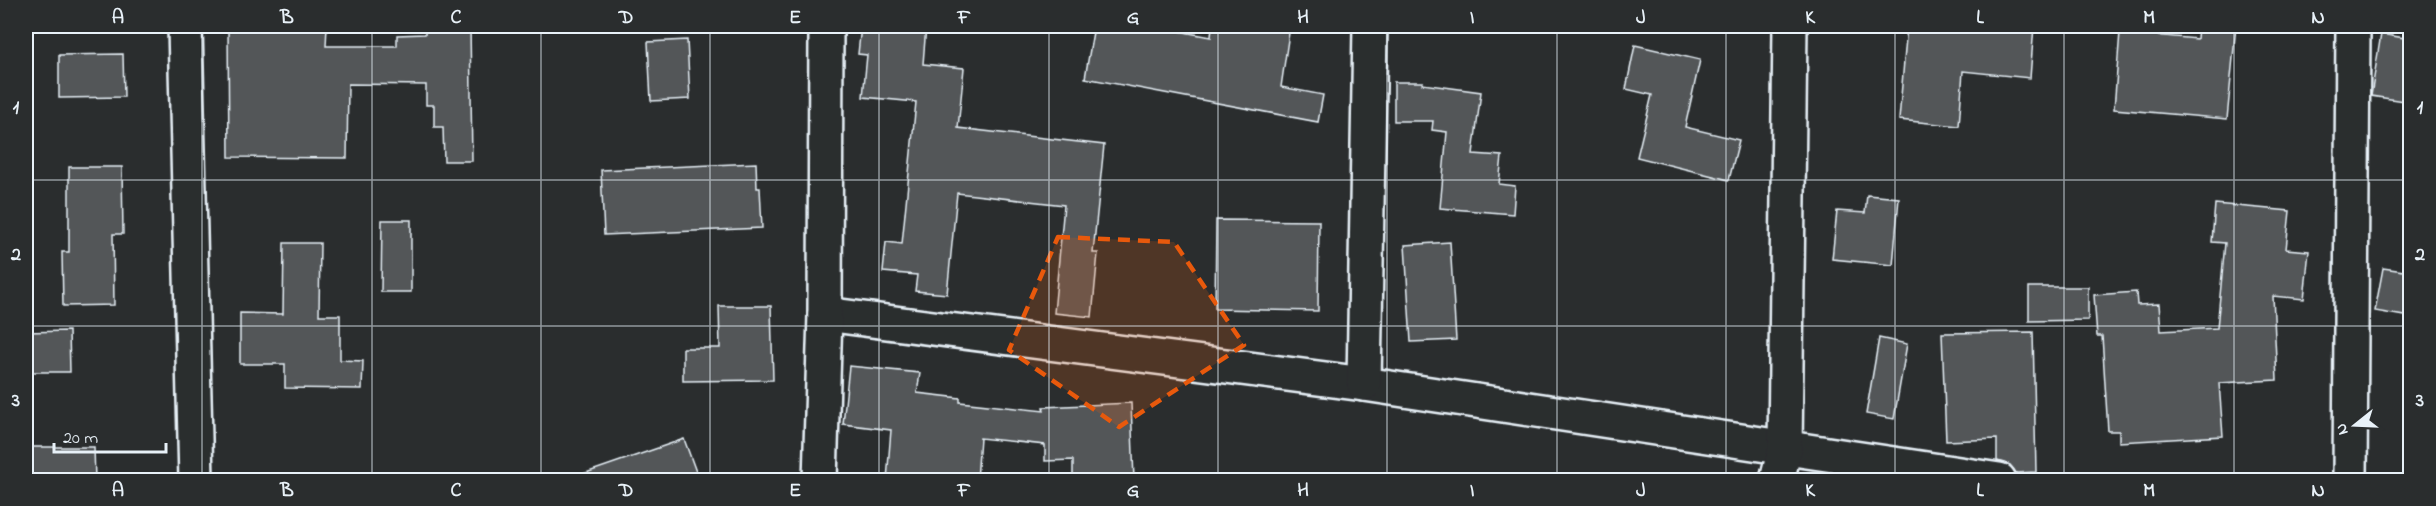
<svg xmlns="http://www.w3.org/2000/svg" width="2436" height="506" viewBox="0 0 2436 506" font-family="'Indie Flower',sans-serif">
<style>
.building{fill:#535759;stroke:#e8f1f8;stroke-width:1.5}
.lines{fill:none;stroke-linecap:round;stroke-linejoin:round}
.minor-casing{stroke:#e8f1f8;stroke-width:38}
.minor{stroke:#2a2d2e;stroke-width:33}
.marked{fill:#e8590c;fill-opacity:0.2;stroke:#e8590c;stroke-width:4.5;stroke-dasharray:12 8;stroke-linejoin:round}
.grid{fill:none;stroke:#e8f1f8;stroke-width:1.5;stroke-opacity:0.55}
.neatline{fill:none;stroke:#e8f1f8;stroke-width:2}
.grid-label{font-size:20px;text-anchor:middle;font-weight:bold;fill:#e8f1f8}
</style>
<rect width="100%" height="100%" fill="#2a2d2e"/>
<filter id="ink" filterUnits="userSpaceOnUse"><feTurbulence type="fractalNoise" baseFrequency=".0167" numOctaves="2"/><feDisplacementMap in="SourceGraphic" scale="12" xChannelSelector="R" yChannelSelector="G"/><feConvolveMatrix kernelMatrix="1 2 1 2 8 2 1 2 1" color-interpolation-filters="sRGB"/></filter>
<g filter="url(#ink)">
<g class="building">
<path d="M228,26h99l-1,20h71v-11l28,-1v-8h45l2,135h-28l-1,-34h-9v-22h-8v-20l-78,-1 -1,74 -118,-1z"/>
<path d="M861,26h65l-3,38 41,4 -6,60 146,17 -11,108h5l-6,64 -38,-4 10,-108 -107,-12 -10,101 -32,-3 2,-16 -34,-3 3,-30 16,2 14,-142 -53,-5 4,-42 -9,-1z"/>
<path d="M1094,26h58l59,11 1,-11h78l-9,61 42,8 -5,27 -233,-44z"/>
<path d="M1907,26h127l-4,52 -67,-7 -4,55 -60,-6z"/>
<path d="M2198,26h38l-9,93 -113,-10 6,-77 77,7z"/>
<path d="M2381,34l29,5v63l-39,-6z"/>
<path d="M687,40l3,59 -39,2 -3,-59z"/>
<path d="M1635,45l65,15 -15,67 54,13 -10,40 -92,-23 15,-62 -26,-6z"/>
<path d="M123,54l1,43 -65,1v-43z"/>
<path d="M1394,82h29l-1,2 59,8 -8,62 29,2 -3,28 16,2 -2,28 -73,-6 7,-76 -15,-2 1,-9h-39z"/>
<path d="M756,163l1,25h3l2,40 -158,7 -3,-65z"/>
<path d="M69,167h53l1,67h-10l1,71 -51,1 -1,-54h7z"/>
<path d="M1867,195l32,3 -6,67 -61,-6 5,-48 28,2z"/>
<path d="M2215,204l75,7 -4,38 23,2 -5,48 -31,-3 4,84 -58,3 4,53 -104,6v-11h-11l-6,-95h-5l-3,-41 42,-3 1,13 22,-1 2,27 56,-3 8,-85 -13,-1z"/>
<path d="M382,220h29v72h-30z"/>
<path d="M1216,220l103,1 -1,90 -103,-2z"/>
<path d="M1450,242l6,98 -45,2 -6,-97z"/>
<path d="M284,243h36l-1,72h21v45l23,1 -1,28 -77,-1v-24h-45v-51l43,1z"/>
<path d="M2383,268l27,4v45l-35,-6z"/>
<path d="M2029,287h59v33l-59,1z"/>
<path d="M719,306h52l2,74 -90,1v-33h37z"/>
<path d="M69,331l1,41h-38v-5h-6v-35z"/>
<path d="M2033,332l3,140 -20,1 -6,-8 -13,-4v-22l-51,2 -4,-108z"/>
<path d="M1879,338l28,6 -13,75 -28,-5z"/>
<path d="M849,366l71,7 -3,20 43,5v4l84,9 -1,-4 88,-4 3,77h-61v-20l-28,1v-16l-65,-7 -3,42h-90l4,-50 -48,-6z"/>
<path d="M684,439l15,41h-122v-4z"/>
<path d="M26,447h68l1,33h-69z"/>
</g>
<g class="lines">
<g class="minor-casing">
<g id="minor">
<path d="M185,26l11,454"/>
<path d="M825,314l539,70 635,96"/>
<path d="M1364,384l6,-358"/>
<path d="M820,480l5,-166 1,-288"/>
<path d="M1777,480l8,-31 5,-423"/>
<path d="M2350,480l3,-454"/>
</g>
</g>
<use href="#minor" class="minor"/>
</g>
</g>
<path class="marked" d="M1058,237l116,5 70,103 -125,82 -110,-77z"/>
<path class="grid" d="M202,26v454M372,26v454M541,26v454M710,26v454M879,26v454M1049,26v454M1218,26v454M1387,26v454M1557,26v454M1726,26v454M1895,26v454M2064,26v454M2234,26v454M26,180h2384M26,326h2384"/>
<rect width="2436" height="506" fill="none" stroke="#2a2d2e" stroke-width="66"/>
<g transform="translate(2355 425) rotate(252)" stroke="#2a2d2e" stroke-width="4.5" paint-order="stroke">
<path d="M0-4.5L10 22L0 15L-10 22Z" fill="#e8f1f8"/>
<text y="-9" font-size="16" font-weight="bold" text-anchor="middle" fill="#e8f1f8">N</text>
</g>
<path d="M54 443v9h112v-9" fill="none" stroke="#e8f1f8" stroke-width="3"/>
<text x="63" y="443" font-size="18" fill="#e8f1f8" stroke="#2a2d2e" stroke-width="4.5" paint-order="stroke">20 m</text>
<rect x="33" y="33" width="2370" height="440" class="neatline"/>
<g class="grid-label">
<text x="118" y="23">A</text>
<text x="287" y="23">B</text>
<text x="456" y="23">C</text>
<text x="626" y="23">D</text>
<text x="795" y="23">E</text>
<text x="964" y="23">F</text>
<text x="1133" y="23">G</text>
<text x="1303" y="23">H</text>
<text x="1472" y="23">I</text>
<text x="1641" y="23">J</text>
<text x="1810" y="23">K</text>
<text x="1980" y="23">L</text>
<text x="2149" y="23">M</text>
<text x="2318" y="23">N</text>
<text x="16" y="113">1</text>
<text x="2420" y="113">1</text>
<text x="16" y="260">2</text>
<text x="2420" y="260">2</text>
<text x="16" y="406">3</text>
<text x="2420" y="406">3</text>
<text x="118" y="496">A</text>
<text x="287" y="496">B</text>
<text x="456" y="496">C</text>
<text x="626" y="496">D</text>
<text x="795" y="496">E</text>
<text x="964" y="496">F</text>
<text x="1133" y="496">G</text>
<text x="1303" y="496">H</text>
<text x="1472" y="496">I</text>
<text x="1641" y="496">J</text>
<text x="1810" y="496">K</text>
<text x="1980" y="496">L</text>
<text x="2149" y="496">M</text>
<text x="2318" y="496">N</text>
</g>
</svg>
